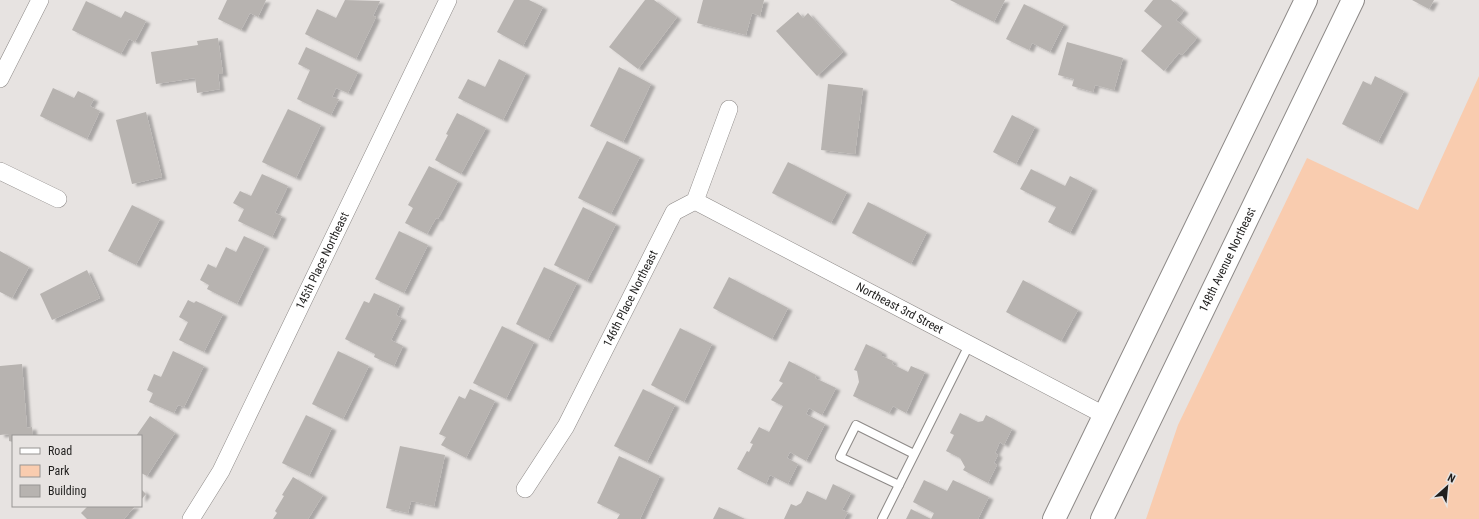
<svg xmlns="http://www.w3.org/2000/svg" width="1479" height="519" viewBox="0 0 1479 519" font-family="'Roboto Condensed',sans-serif">
<style>
.green{fill:#f9ccaf}
.building{fill:#b7b3b0;filter:url(#shadow)}
.lines{fill:none;stroke-linecap:round;stroke-linejoin:round}
.service-casing{stroke:#8d8987;stroke-width:10}
.minor-casing{stroke:#8d8987;stroke-width:18}
.primary-casing{stroke:#8d8987;stroke-width:24}
.service{stroke:#fff;stroke-width:8}
.minor{stroke:#fff;stroke-width:17}
.primary{stroke:#fff;stroke-width:22}
.labels{text-anchor:middle;dominant-baseline:central;stroke-width:4;stroke-linejoin:round;paint-order:stroke}
.street-label{font-size:12px;fill:#201f1e;stroke:#e7e3e1}
</style>
<defs>
<filter id="shadow"><feDropShadow dx="4.5" dy="2.5" stdDeviation="1" flood-color="#0004"/></filter>
</defs>
<rect width="100%" height="100%" fill="#e7e3e1"/>
<path class="green" d="M1479,76v443h-333l32,-94 129,-267 111,52z"/>
<g class="building">
<path d="M227,0h39l-8,17 -8,-4 -9,17 -23,-11z"/>
<path d="M345,0l35,1 -7,15 3,1 -20,42 -51,-25 12,-25 19,9z"/>
<path d="M514,0h15l14,7 -20,39 -26,-14z"/>
<path d="M645,0h9l23,17 -39,52 -29,-22z"/>
<path d="M703,0h61l-4,16 -8,-3 -6,22 -49,-12z"/>
<path d="M950,0h55l-11,22z"/>
<path d="M1153,0h18l13,11 -8,9 21,18 -15,17 -3,-2 -15,18 -23,-20 21,-25 -18,-15z"/>
<path d="M1412,0h22l-5,9z"/>
<path d="M86,1l35,17 4,-7 21,10 -11,21 -6,-3 -8,15 -49,-24z"/>
<path d="M1024,4l40,20 -14,28 -18,-9 -3,7 -23,-11z"/>
<path d="M798,12l5,6 5,-5 35,39 -26,24 -41,-45z"/>
<path d="M218,38l5,36h-5l2,15 -23,4 -2,-15 -39,6 -5,-32 47,-7 -1,-4z"/>
<path d="M1067,42l56,16 -9,32 -19,-5 -2,7 -21,-6 2,-7 -16,-4z"/>
<path d="M306,47l52,25 -10,21 -12,-5 -4,9 7,2 -8,16 -34,-16 13,-29 -12,-6z"/>
<path d="M499,59l27,14 -23,47 -45,-22 10,-19 17,8z"/>
<path d="M619,67l32,17 -28,58 -33,-16z"/>
<path d="M1375,76l29,15 -26,51 -36,-18 21,-43 8,4z"/>
<path d="M828,84l35,4 -8,66 -34,-4z"/>
<path d="M53,88l21,10 4,-7 16,8 -4,7 10,5 -13,28 -47,-23z"/>
<path d="M288,109l33,16 -25,53 -34,-16z"/>
<path d="M146,112l16,65 -30,7 -16,-64z"/>
<path d="M457,113l29,15 -25,46 -26,-14 13,-25 -2,-1z"/>
<path d="M1012,115l23,12 -19,37 -23,-12z"/>
<path d="M607,141l33,16 -29,57 -33,-16z"/>
<path d="M788,162l59,30 -16,31 -59,-30z"/>
<path d="M429,166l29,15 -20,38 -2,-1 -9,16 -22,-11 8,-15 -5,-3z"/>
<path d="M1031,169l34,17 5,-10 23,12 -23,45 -22,-11 8,-15 -36,-18z"/>
<path d="M262,174l26,12 -13,27 7,3 -10,21 -34,-16 6,-12 -11,-6 7,-12 11,5z"/>
<path d="M868,202l59,30 -16,32 -59,-31z"/>
<path d="M132,205l28,14 -24,46 -28,-14z"/>
<path d="M583,207l33,17 -29,57 -33,-16z"/>
<path d="M399,231l29,14 -24,48 -29,-14z"/>
<path d="M244,236l21,10 -28,58 -30,-15 2,-4 -9,-5 8,-16 8,4 10,-21 10,5z"/>
<path d="M0,251l29,16 -17,31 -12,-6z"/>
<path d="M544,267l33,16 -29,57 -32,-16z"/>
<path d="M87,270l13,28 -48,22 -12,-26z"/>
<path d="M729,277l59,31 -16,31 -59,-31z"/>
<path d="M1023,280l55,30 -17,31 -55,-29z"/>
<path d="M374,293l26,12 -4,10 6,3 -11,22 12,6 -9,20 -20,-9 1,-3 -30,-15 19,-38 5,2z"/>
<path d="M188,300l6,3 2,-2 27,13 -19,38 -25,-12 9,-18 -9,-5z"/>
<path d="M502,326l32,16 -28,57 -33,-16z"/>
<path d="M680,328l32,16 -28,58 -33,-17z"/>
<path d="M866,344l16,8v4l11,5 -1,3 16,8 3,-6 14,6 -19,41 -13,-7 -4,7 -36,-17 6,-14 -2,-11 -3,-1z"/>
<path d="M173,351l31,15 -20,41 -6,-2 -4,8 -25,-11 4,-9 -6,-3 7,-16 7,3z"/>
<path d="M338,351l31,15 -26,53 -31,-15z"/>
<path d="M789,361l27,14 -1,3 21,10 -14,27 -13,-7 -3,6 19,10 -19,37 -16,-9 -3,6 11,6 -10,20 -18,-9 -4,9 -29,-15 10,-18 2,1 4,-8 -3,-1 9,-16 10,5 14,-26 -12,-6 12,-17 -4,-2z"/>
<path d="M22,364l5,64 5,-1 1,9h-20v6l-4,-1v-7l-9,1v-69z"/>
<path d="M470,389l25,12 -29,57 -25,-13 5,-8 -7,-3 20,-38 6,3z"/>
<path d="M643,389l32,16 -28,57 -33,-16z"/>
<path d="M960,413l18,9 5,-1 3,-6 26,14 -8,16 -4,-3 -5,11 3,2 -4,8 3,2 -9,18 -25,-13 2,-3 -5,-9 -14,-7 8,-16 -4,-2z"/>
<path d="M306,415l26,13 -23,48 -27,-13z"/>
<path d="M150,416l25,17 -28,43 -6,-3v-37h-5z"/>
<path d="M400,446l45,9 -11,51 -23,-5 -3,12 -22,-5z"/>
<path d="M619,456l41,20 -20,43h-23l3,-5 -23,-11z"/>
<path d="M293,477l30,18 -15,24h-35l4,-6 -2,-2 9,-15 -2,-1z"/>
<path d="M924,480l23,11 6,-11 36,17 -11,22h-72l5,-10 20,10 3,-6 -21,-11z"/>
<path d="M833,484l18,9 -9,17 6,2 -4,7h-60l7,-15 5,2 5,-3 6,-12 19,9z"/>
<path d="M141,489l5,5 -5,6z"/>
<path d="M88,506h47l-11,13h-37l-6,-6z"/>
<path d="M719,507l26,12h-32z"/>
</g>
<g class="lines">
<g class="service-casing">
<g id="service">
<path d="M899,485l-59,-28 16,-32 58,29"/>
<path d="M882,519l87,-174"/>
</g>
</g>
<g class="minor-casing">
<g id="minor">
<path d="M0,79l40,-79"/>
<path d="M0,171l58,28"/>
<path id="s1" d="M695,201l409,214"/>
<path id="s2" d="M525,489l41,-63 108,-214 21,-11 34,-92"/>
<path id="s3" d="M191,519l30,-48 227,-471"/>
</g>
</g>
<g class="primary-casing">
<g id="primary">
<path d="M1054,519l252,-519"/>
<path id="s4" d="M1102,519l251,-519"/>
</g>
</g>
<use href="#service" class="service"/>
<use href="#minor" class="minor"/>
<use href="#primary" class="primary"/>
</g>
<g class="labels">
<g class="street-label">
<text stroke="none"><textPath href="#s4" startOffset="288">148th Avenue Northeast</textPath></text>
<text stroke="none"><textPath href="#s3" startOffset="290">145th Place Northeast</textPath></text>
<text stroke="none"><textPath href="#s2" startOffset="218">146th Place Northeast</textPath></text>
<text stroke="none"><textPath href="#s1" startOffset="231">Northeast 3rd Street</textPath></text>
</g>
</g>
<rect x="12" y="435" width="130" height="72" fill="#e7e3e1" stroke="#979593"/>
<rect x="20" y="448" width="20" height="6" fill="#ffffff" stroke="#979593"/>
<text x="48" y="455" font-size="12" fill="#201f1e">Road</text>
<rect x="20" y="465" width="20" height="12" fill="#f9ccaf" stroke="#979593"/>
<text x="48" y="475" font-size="12" fill="#201f1e">Park</text>
<rect x="20" y="485" width="20" height="12" fill="#b7b3b0" stroke="#979593"/>
<text x="48" y="495" font-size="12" fill="#201f1e">Building</text>
<g transform="translate(1447 487) rotate(27)" stroke="#e7e3e1" stroke-width="3" paint-order="stroke">
<path d="M0-3L7 15L0 10L-7 15Z" fill="#201f1e"/>
<text y="-6" font-size="11" font-weight="bold" text-anchor="middle" fill="#201f1e">N</text>
</g>
</svg>
